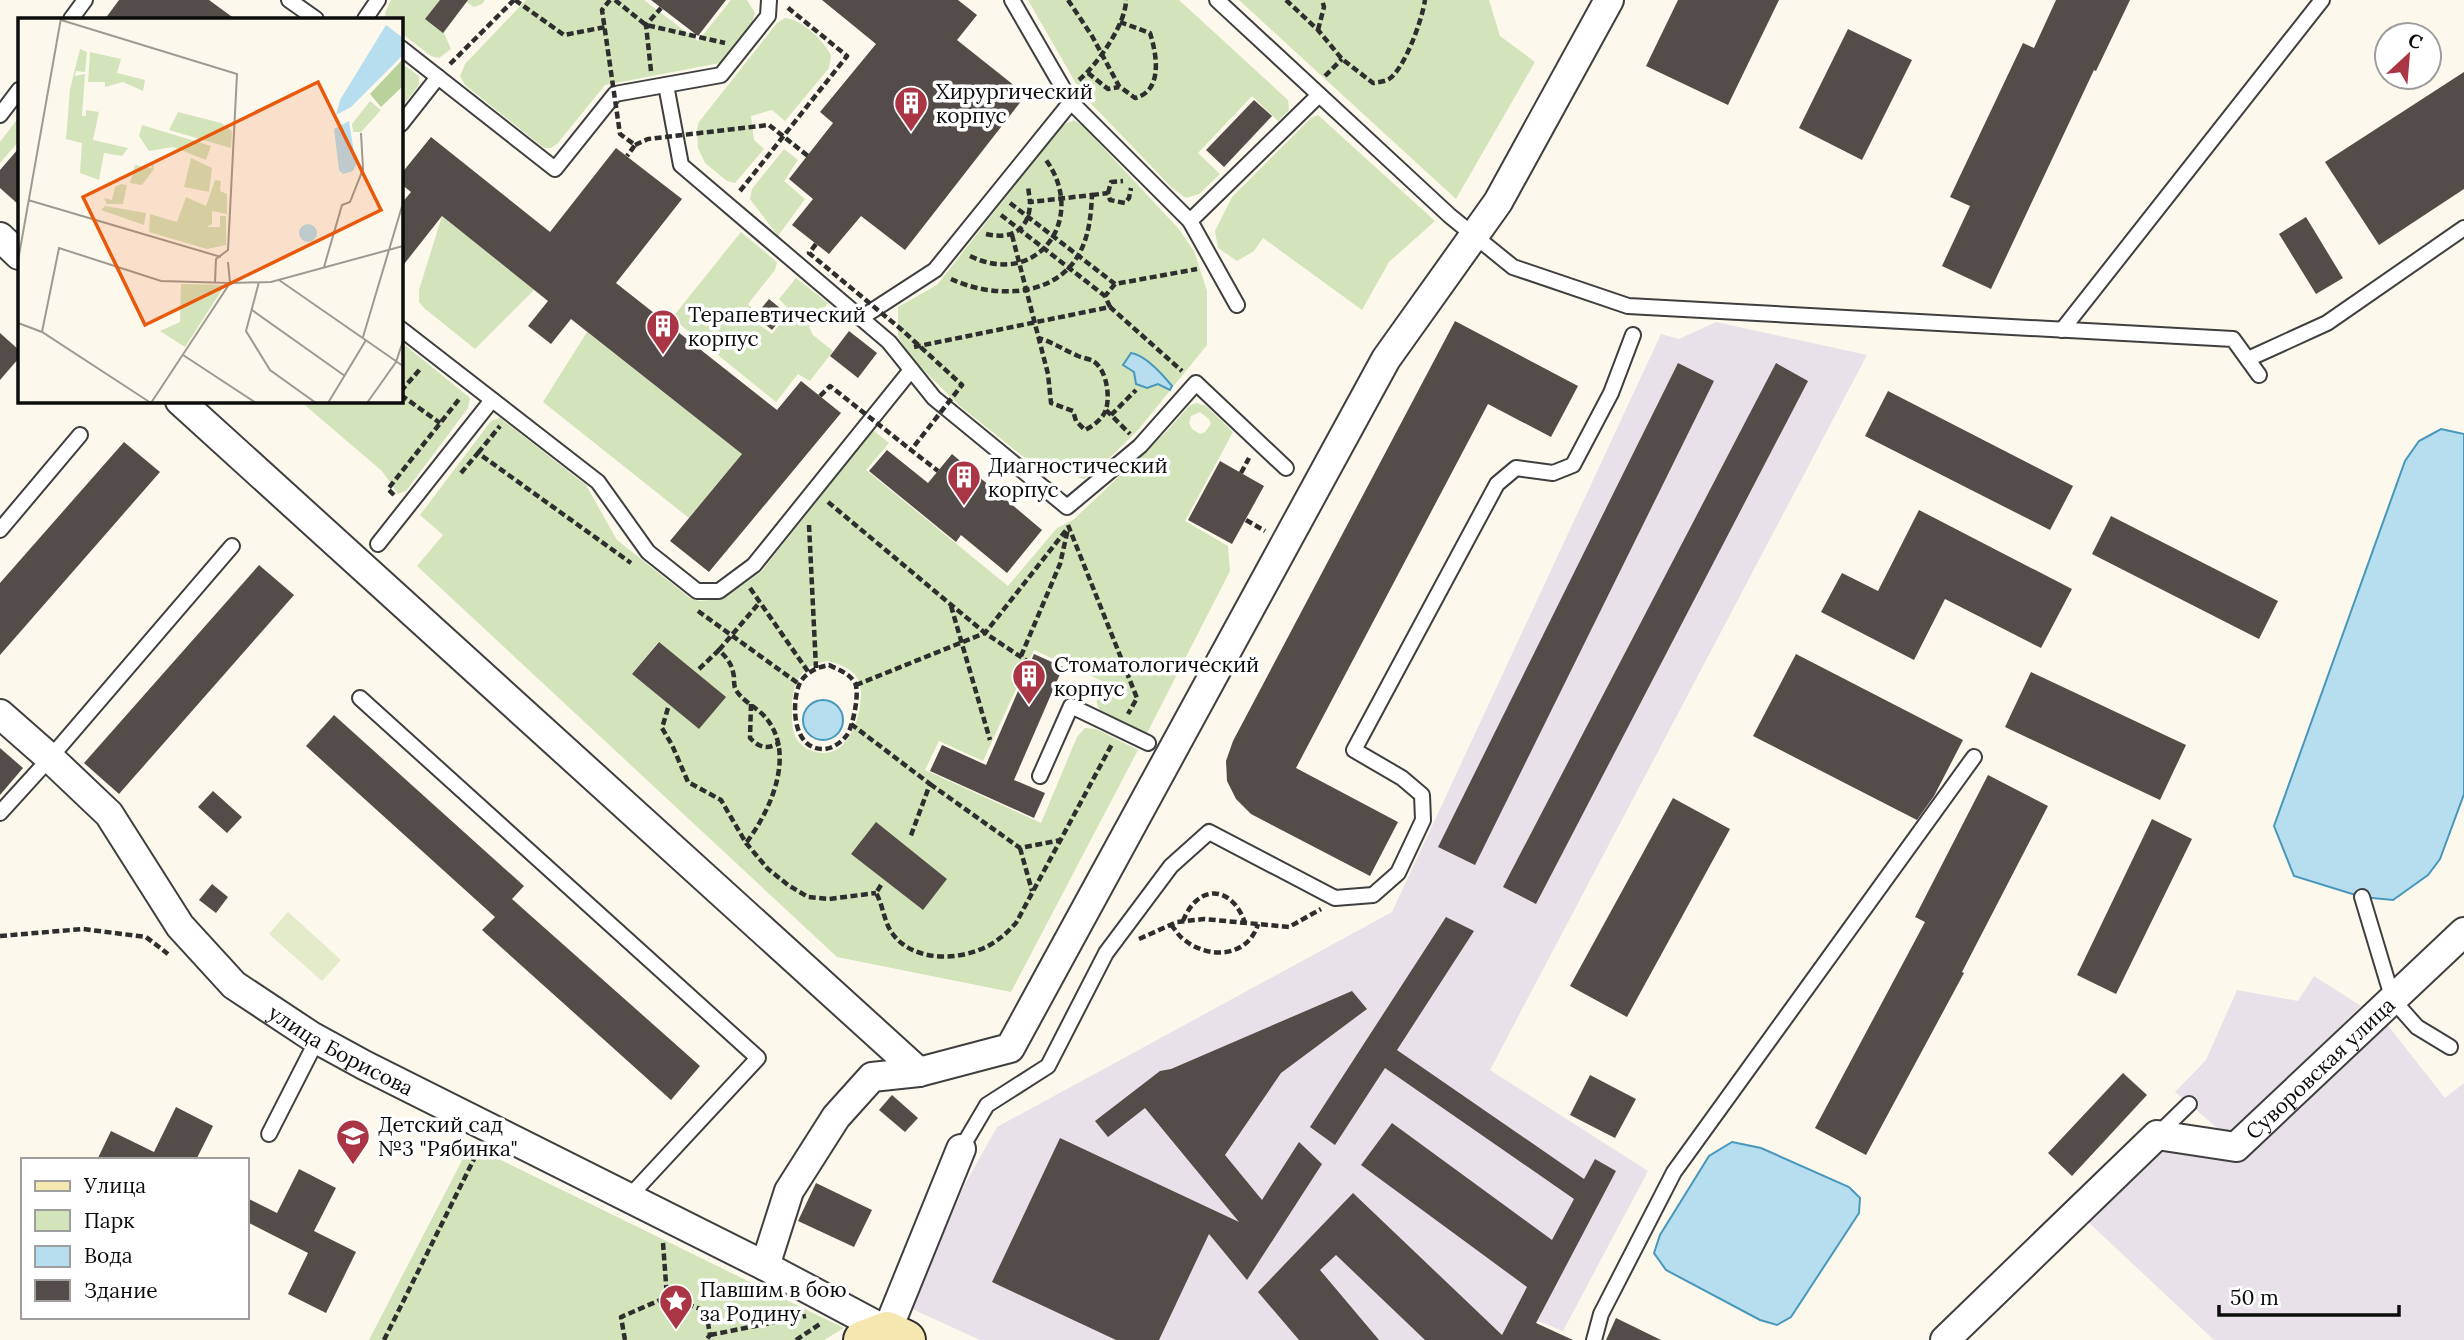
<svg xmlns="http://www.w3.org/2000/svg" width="2464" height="1340" viewBox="0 0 2464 1340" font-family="Lora,serif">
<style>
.industrial{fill:#e8e1e9}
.green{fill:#d3e3ba;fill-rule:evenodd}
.pitch{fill:#e3ebcb}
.water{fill:#b7deee;stroke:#4798bc;stroke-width:2}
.building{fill:#534c49}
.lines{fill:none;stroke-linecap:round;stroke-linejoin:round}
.lane-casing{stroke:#3f3f3f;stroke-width:18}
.street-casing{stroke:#3f3f3f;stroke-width:32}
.secondary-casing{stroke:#2e2e2e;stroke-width:42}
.path{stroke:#2e2e2e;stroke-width:4.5;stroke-dasharray:7 3.5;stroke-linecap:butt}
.lane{stroke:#fff;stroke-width:14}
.street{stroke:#fff;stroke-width:28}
.secondary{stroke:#f5e7af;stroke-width:38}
.path-bridge{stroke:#2e2e2e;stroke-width:4.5;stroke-dasharray:7 3.5;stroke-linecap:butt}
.labels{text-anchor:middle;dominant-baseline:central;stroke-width:7;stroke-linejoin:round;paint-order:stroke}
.poi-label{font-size:21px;fill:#0c0c0c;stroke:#fff;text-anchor:start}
.street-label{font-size:21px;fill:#0c0c0c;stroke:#fff}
.inset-road{fill:none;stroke:#9d9a92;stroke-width:2}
.view{fill:#e8590c;fill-opacity:0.15;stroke:#e8590c;stroke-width:3.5}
.inset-edge{fill:none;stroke:#0c0c0c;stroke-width:3.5}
</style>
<rect width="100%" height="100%" fill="#fdf8ec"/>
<g class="industrial">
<path d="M1716,322l151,33 -377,715 158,101 -85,160 -25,-10 -9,19h-549l-70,-32 54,-122 33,-59 395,-215 269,-578 18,5z"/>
<path d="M2314,976l47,30 -133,131 -53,-45 31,-32 31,-70 61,11z"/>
<path d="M2386,1023l59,75 19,-15v257h-250l-127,-119 71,-73 82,15z"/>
</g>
<g class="green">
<path d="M391,0h94l-3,4 -8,3 -8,-5 -22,31 7,16 -12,9 -8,-2 -30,-23v-14h-15l-1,-6z"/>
<path d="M526,0h118l54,41 33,-41h16l8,13 -3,10 -32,40 -115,22 -48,59 -6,4h-7l-79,-63 -5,-9 5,-12z"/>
<path d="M1028,0h151l109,100 1,10 -11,11 -26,-25 -54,57 22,21 -21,20 -13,4 -14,-10 -90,-94z"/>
<path d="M1239,0h250l11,36 35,26 -79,137z"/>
<path d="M785,18c18,2 38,22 46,37l-2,13 -44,53 -13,-11 -21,6 3,24 10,9 -29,34 -8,-2 -22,-18 -7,-15 -1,-19 2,-7 78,-99z"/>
<path d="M401,63l18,13v9l-18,23z"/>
<path d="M1318,115l117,106 -46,41 -27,48 -99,-72 -9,13 -17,10 -19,-13 -3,-17 17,-34 79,-79z"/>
<path d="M19,117v24l-19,22v-21z"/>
<path d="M1074,120l10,7 94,101 16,23 13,40v54l-69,85 -43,42 -11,7 -7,-2 -18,-17 -34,-2 -64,-51 -50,-49 -13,-22v-29l39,-22 125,-159zM1135,353l32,28 -1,8 -8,-5 -5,3 -17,-3 -2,-12 -7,-3z"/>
<path d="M784,149l14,11 -14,21 21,18 -27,37 -28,-37 2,-10z"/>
<path d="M442,216l92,74 -59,59 -51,-41 -5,-6v-12z"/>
<path d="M741,232l36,30 -2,8 -27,34 6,6 -3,8 21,16 19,-23 -12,-12 17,-21 32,25 -19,24 4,8 20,16 -23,30 -12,-7 -22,28 -104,-84z"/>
<path d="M587,332l155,122 -53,64 -146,-116z"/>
<path d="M401,342l69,56 -2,10 -62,83 -8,3 -16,-23 -82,-70h101z"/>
<path d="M1197,403l9,3 27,26 -48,89 43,25 2,25 -84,164 -44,-23c-10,-10 -3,-19 0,-31l-68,-31 -51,111 -44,-20 -14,29 116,53 36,-86 8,-9 11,1 42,21 -127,242 -174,-35 -420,-391 26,-31 -23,-20 71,-94 9,-3 86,67 31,55 73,58 9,3 24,-2 38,-27 112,-142 16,13 -23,27 142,116 49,-58 16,-8 93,-88 24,-27zM1200,412l9,7 2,5 -6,8 -5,2 -8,-5 -3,-6 2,-7zM658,642l67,55 -26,32 -67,-55zM828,661c31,8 37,21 31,51 -6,24 -19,48 -47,39 -6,-2 -13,-7 -16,-13 -5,-11 -4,-21 -4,-32 1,-25 9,-41 36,-45zM876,823l71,56 -24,31 -72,-56z"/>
<path d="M470,1145l374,183 -20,12h-455z"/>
</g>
<path class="pitch" d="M288,912l53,48 -19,21 -53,-47z"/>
<g class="water">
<path d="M1131,353c14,2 32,22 41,33l-2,4 -12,-6 -11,4 -11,-4 -2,-12 -11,-7z"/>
<path d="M2441,429l23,5v360l-24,65 -12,16 -35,25 -31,-3 -68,-21 -20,-50 131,-365 14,-20z"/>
<circle cx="823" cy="720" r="20"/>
<path d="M1732,1142l29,6 88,39 11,11 -1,15 -68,104 -14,8 -17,-5 -94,-50 -12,-17 6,-18 49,-79z"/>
</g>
<g class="building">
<path d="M119,0h90l26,19h-130z"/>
<path d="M440,0h28l-25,33 -18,-14z"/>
<path d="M651,0h75l-28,36z"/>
<path d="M822,0h136l19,15 -20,25 69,55 -121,155 -44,-34 -32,38 -37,-29 21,-26 -24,-20 44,-56 -13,-11 56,-68z"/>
<path d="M1678,0h101l-51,105 -82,-39z"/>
<path d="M2056,0h74l-34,71 -2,-1 -103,219 -49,-23 28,-60 -20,-9 73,-154 11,5z"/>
<path d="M1848,29l64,31 -50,100 -63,-32z"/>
<path d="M2464,72v117l-85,56 -54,-83z"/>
<path d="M1254,100l18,16 -48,51 -18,-17z"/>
<path d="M431,137l119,95 66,-84 66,51 -66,84 161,127 24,-29 40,32 -132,159 -39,-31 72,-87 -171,-135 -20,25 -23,-18 20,-25 -106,-85 -41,52v-64l10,-12 -10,-8v-10z"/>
<path d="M19,148v57l-19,-17v-18z"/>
<path d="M2306,217l37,61 -27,16 -37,-60z"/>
<path d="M769,299l17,14 -14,17 -17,-14z"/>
<path d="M1455,321l123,65 -27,51 -63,-33 -192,364 102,54 -28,54 -119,-62 -15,-15 -9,-18 -1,-20 7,-20z"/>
<path d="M849,331l28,22 -19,25 -28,-22z"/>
<path d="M0,333l19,17v8l-19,22z"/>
<path d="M1678,363l36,18 -239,484 -37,-18z"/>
<path d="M1776,363l32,18 -272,523 -33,-17z"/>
<path d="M1888,391l185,95 -23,44 -185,-94z"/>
<path d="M124,442l36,30 -160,183v-72z"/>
<path d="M887,450l41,33 24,-29 90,76 -35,43 -46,-38 -5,7 -87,-71z"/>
<path d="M1220,461l44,25 -32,58 -44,-24z"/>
<path d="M1919,510l153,79 -31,59 -96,-49 -31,61 -93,-48 21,-39 36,18z"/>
<path d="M2111,516l167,85 -19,38 -167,-85z"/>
<path d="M259,565l35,30 -175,199 -35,-31z"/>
<path d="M659,642l67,55 -27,32 -67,-55z"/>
<path d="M1034,654l29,13 -49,113 31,13 -11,25 -104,-47 12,-26 44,20z"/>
<path d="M1796,654l167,86 -29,56 -17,24 -164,-84z"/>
<path d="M2031,672l155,73 -26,55 -155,-73z"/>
<path d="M334,715l190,171 -12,13 188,167 -29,34 -189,-170 13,-13 -189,-171z"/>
<path d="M0,748l23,20 -23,27z"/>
<path d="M1988,775l60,31 -86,166 2,1 -98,182 -51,-27 110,-206 -10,-5z"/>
<path d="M213,791l29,26 -15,16 -29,-26z"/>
<path d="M1673,798l57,31 -103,188 -57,-31z"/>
<path d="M2152,819l40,20 -76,155 -39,-19z"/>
<path d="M876,822l71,57 -24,31 -72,-56z"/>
<path d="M212,884l16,13 -12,16 -17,-13z"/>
<path d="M1446,917l28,14 -77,119 187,129 11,-20 21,12 -80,152 37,17h-148l-89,-85 -16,15 59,70h-80l-41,-48 95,-99 149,142 25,-48 -166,-122 31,-42 160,117 22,-41 -189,-131 -50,77 -25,-18z"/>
<path d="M1352,991l15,18 -86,64 -56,82 37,45 37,-58 23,22 -75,116 -38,-46 -50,106h-43l-124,-58 68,-144 179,84 -94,-114 -37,29 -13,-16 65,-50 11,-2z"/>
<path d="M2123,1073l24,22 -75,81 -24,-23z"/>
<path d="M1590,1075l46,24 -21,39 -45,-23z"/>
<path d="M892,1095l26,23 -13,14 -26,-22z"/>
<path d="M176,1107l37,19 -17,34h-99l14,-29 43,21z"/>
<path d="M299,1169l37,19 -22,43 42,21 -30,61 -38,-19 20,-41 -61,-31v-24l30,15z"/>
<path d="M816,1183l56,27 -18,37 -56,-26z"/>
<path d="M1616,1318l45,22h-55z"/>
</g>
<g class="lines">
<g class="lane-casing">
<g id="lane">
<path d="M289,0l27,19"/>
<path d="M1012,0l59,102 119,119"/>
<path d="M1217,0l233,216 63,51 115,39 605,33 26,36"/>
<path d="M71,19l14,-19"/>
<path d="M365,19l13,-19"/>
<path d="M401,48l154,121 60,-75 106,-19 47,-59 1,-16"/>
<path d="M666,85l15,80 208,177 45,56 133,109 73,-61 56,-63 90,85"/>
<path d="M0,115l19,-25"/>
<path d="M401,124l37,-47"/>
<path d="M1237,305l-47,-84 129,-126"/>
<path d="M861,318l74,-48 136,-168"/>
<path d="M401,329l197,153 50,70 49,39h22l35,-26 157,-195"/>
<path d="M2062,330l260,-330"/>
<path d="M2248,359l79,-36 137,-95"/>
<path d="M0,530l80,-95"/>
<path d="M378,544l114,-144"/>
<path d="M360,698l398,360 -130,140"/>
<path d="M1040,776l31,-70 77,37"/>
<path d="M0,813l50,-55 182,-212"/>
<path d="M2362,897l31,103 24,27 33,20"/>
<path d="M269,1134l48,-94"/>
<path d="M2157,1135l32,-31"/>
<path d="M961,1149l26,-44 61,-39 58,-113 65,-87 38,-34 126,66 38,-3 25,-22 25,-53 -1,-25 -20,-17 -48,-28 143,-266 19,-16 37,5 20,-8 38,-72 22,-58"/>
<path d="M1594,1340l7,-26 73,-142 300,-415"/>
</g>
</g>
<g class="street-casing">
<g id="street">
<path d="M0,237l19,18"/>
<path d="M180,401l739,671"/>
<path id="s1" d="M0,714l50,44 59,56 71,112 54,59 77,51 53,29 401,201 122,65 74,-182"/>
<path d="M765,1266l24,-75 47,-74 36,-40 47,-5 91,-24 376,-689 112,-157 111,-202"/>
<path id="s2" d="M1945,1340l212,-205 79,12 228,-215"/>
</g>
</g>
<g class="secondary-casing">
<path id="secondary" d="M863,1340l24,-9 19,9"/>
</g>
<g class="path">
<path d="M515,0l49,35 41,-8"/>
<path d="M615,0l31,25 79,18"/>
<path d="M1068,0l24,36 27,50 16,12c28,-7 22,-43 15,-65l-30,-11"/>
<path d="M1286,0l32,30 24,29 31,24c5,-1 11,-1 16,-4 16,-11 33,-59 36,-79"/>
<path d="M1318,30l6,-23 -2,-7"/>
<path d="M450,64l64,-64"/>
<path d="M651,71l-5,-46 15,-17"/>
<path d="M1088,73l20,16 11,-2"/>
<path d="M1325,76l17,-17"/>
<path d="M1079,80c18,-15 47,-56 47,-80"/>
<path d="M740,191l107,-135 -60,-49"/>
<path d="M1108,193l3,-11 12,-1"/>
<path d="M1092,195l16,-2 2,7 15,3 4,-5 2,-10"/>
<path d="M1010,203l105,81"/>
<path d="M1001,215l104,81"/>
<path d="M986,234c25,6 44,-4 44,-32"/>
<path d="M1012,235l36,139 3,29 22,8 3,10 9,9c8,-4 16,-10 20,-18 6,-13 2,-43 -12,-51 -4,-2 -10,-3 -15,-5 -14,-6 -25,-14 -40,-18"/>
<path d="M970,256c68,33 118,-38 76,-96"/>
<path d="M951,279c41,19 103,20 128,-25 10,-18 12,-38 13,-59l-62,7 -2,-16"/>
<path d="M1110,307l-5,-11 10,-12 82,-15"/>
<path d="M914,347l196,-40 72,64"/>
<path d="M401,391l20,-23"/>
<path d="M401,395l39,28"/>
<path d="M1106,410l24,24"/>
<path d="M1111,415l25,-25"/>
<path d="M478,453l22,-27"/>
<path d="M461,473l17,-20 153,110"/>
<path d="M1241,473l8,-15"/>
<path d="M394,495l-6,-6 72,-91"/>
<path d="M828,502l157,131 45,30"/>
<path d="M1246,520l19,11"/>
<path d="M809,525l7,143"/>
<path d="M1068,525l69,173 -9,16"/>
<path d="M750,588l59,85"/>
<path d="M951,606l39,134"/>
<path d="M698,611l101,73"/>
<path d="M719,650l41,-48"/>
<path d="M1021,656l39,-92 8,-35"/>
<path d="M829,665c10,5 20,8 26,18 5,9 -2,43 -8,52 -5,7 -14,13 -22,14 -32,2 -34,-43 -26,-64 5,-12 18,-18 30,-20z"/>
<path d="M699,669l20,-19c9,9 13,14 15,27 0,4 0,8 1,11 5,12 23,20 31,30 30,36 5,92 -20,125"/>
<path d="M856,685l129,-52 82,-104"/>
<path d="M751,704l-1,34c11,11 17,11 30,5"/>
<path d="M668,708l-6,20 10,17 16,37 33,18 25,43 22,26 20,16 20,12 21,2 47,-6"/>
<path d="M851,724l79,60 -20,54"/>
<path d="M930,784l90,64 41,-8"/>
<path d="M1020,848l12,43"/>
<path d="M881,885l-5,8c7,12 8,29 16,40 23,33 80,28 108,5 6,-4 11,-10 16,-15l96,-179"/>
<path d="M1183,921c15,-38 49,-36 62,2"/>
<path d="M1171,925c4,4 7,10 11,13 25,22 66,20 76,-14"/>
<path d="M0,936l83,-7 63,8 22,17"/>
<path d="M1139,939l38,-17 27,-3 85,8 32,-18"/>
<path d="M663,1243l4,54"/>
<path d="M710,1335l96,-19"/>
<path d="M384,1340l94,-189"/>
<path d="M625,1340l-4,-23 46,-20 39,14 4,24 -4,5"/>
<path d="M796,1340l24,-16"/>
</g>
<use href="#lane" class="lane"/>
<use href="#street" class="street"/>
<use href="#secondary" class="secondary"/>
<g class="path-bridge">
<path d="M610,0l-8,10 18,124 15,11 -8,11"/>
<path d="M635,145l13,-6 121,-14 39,31"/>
<path d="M816,244l-7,9 93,77 60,55 -51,65 27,21"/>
<path d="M820,396l10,-10 81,64"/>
</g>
</g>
<defs>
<g id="building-pin" transform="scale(1.75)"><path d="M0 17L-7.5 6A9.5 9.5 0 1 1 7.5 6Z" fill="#aa3545" stroke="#fff"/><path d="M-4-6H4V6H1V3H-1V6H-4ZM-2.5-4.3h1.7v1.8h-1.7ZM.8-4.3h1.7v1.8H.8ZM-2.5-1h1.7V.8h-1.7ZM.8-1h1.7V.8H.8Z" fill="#fff"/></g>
<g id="school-pin" transform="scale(1.75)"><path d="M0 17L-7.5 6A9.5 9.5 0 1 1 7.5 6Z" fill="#aa3545" stroke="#fff"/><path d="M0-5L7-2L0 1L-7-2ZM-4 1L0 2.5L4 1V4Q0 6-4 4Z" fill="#fff"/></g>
<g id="sight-pin" transform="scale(1.75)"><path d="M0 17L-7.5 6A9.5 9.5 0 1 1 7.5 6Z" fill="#aa3545" stroke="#fff"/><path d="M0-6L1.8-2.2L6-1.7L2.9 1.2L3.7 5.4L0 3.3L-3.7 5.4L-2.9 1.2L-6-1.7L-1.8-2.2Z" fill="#fff"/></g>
</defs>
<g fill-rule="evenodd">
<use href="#building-pin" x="911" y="103"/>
<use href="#building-pin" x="663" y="326"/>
<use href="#building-pin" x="964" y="477"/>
<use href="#building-pin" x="1029" y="676"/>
<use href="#school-pin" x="353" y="1136"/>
<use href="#sight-pin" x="676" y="1301"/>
</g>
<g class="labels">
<g class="poi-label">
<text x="936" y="91">Хирургический<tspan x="936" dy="24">корпус</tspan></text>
<text x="688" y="314">Терапевтический<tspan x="688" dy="24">корпус</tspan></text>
<text x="988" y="465">Диагностический<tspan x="988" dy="24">корпус</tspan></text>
<text x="1054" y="664">Стоматологический<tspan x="1054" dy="24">корпус</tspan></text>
<text x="378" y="1124">Детский сад<tspan x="378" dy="24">№3 "Рябинка"</tspan></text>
<text x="700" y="1289">Павшим в бою<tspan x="700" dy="24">за Родину</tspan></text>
</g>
<g class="street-label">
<text stroke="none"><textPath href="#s1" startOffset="486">улица Борисова</textPath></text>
<text stroke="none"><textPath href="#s2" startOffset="490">Суворовская улица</textPath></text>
</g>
</g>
<g transform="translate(18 18)">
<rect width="385" height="385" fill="#fdf8ec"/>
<path d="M62,31l7,3 -2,20 -9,-1 -1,5 10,-2 -3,42h4v-6l13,2 -6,28 35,8 -6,8 -18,-3 -5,27 -19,-7 2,-30 -16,-4 4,-50zM72,34l31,7 -4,14 28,7 -2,11 -20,-9 -18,5v-5h-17zM352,83l11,9 -20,22h-8l-1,-8zM160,94l43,11 11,8 -1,17 -62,-18zM124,107l69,21 -5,14 -33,-13 -24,4 -10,-15zM173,140l21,10 -3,24 -25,-5zM135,144l1,7 -12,16 -12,-2 5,-18 16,3zM197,162l6,1 -1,10 7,3v20l-15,-3v13l-5,3h13v-11h6v29l-19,4 -58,-17 1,-18 27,8 9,-25 20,9zM103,166l6,1 -4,19h-16l-3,-6 8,2 3,-13zM87,188l41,7 -2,12 -43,-15zM163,266l44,1 -40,62 -25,-16 20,-9z" fill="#d3e3ba"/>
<path d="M385,41v27l-22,21 -11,-13z" fill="#b9d29c"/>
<path d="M368,7l17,13v17l-52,52 -15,8 4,-15zM331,103l7,44 -3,6 -10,3 -4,-4 -5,-41zM281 215a9 9 0 1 1 18 0a9 9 0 1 1-18 0Z" fill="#b7deee"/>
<path class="inset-road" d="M43,2l176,54 -9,176 -12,9 -1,23M10,182l193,57M0,243l43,-243M306,249l18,-62 8,-3 13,-33 -2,-36M261,262l124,86M241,264l-13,49 24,39 46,33M234,292l93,66M0,305l24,9 109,71M24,314l17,-84 102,33 69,2 -2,-21M345,319l40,-134M165,337l73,48M133,385l79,-120 41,-1 132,-36M310,385l38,-63M349,385l29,-41 7,-21"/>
<path class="view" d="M300,64l63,128 -236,115 -62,-128z"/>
<rect width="385" height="385" class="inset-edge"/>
</g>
<rect x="21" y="1158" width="228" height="161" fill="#ffffff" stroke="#9e9e9e" stroke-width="2"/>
<rect x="35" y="1181" width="35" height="10" fill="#f5e7af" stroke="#9e9e9e" stroke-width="2"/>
<text x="84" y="1193" font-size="21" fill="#0c0c0c">Улица</text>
<rect x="35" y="1210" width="35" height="21" fill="#d3e3ba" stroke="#9e9e9e" stroke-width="2"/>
<text x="84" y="1228" font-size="21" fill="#0c0c0c">Парк</text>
<rect x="35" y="1246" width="35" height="21" fill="#b7deee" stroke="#9e9e9e" stroke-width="2"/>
<text x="84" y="1263" font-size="21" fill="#0c0c0c">Вода</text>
<rect x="35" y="1280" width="35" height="21" fill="#534c49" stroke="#9e9e9e" stroke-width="2"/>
<text x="84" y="1298" font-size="21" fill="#0c0c0c">Здание</text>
<g transform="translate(2408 56) rotate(26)"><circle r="33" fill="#ffffff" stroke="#9e9e9e" stroke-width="2"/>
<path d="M0-5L12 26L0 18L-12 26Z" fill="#aa3545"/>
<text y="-10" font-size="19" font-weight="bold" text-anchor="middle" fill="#0c0c0c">С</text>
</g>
<path d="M2219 1305v10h180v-10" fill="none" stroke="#0c0c0c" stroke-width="3.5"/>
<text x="2230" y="1305" font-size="21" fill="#0c0c0c" stroke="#ffffff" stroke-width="5" paint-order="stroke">50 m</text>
</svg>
